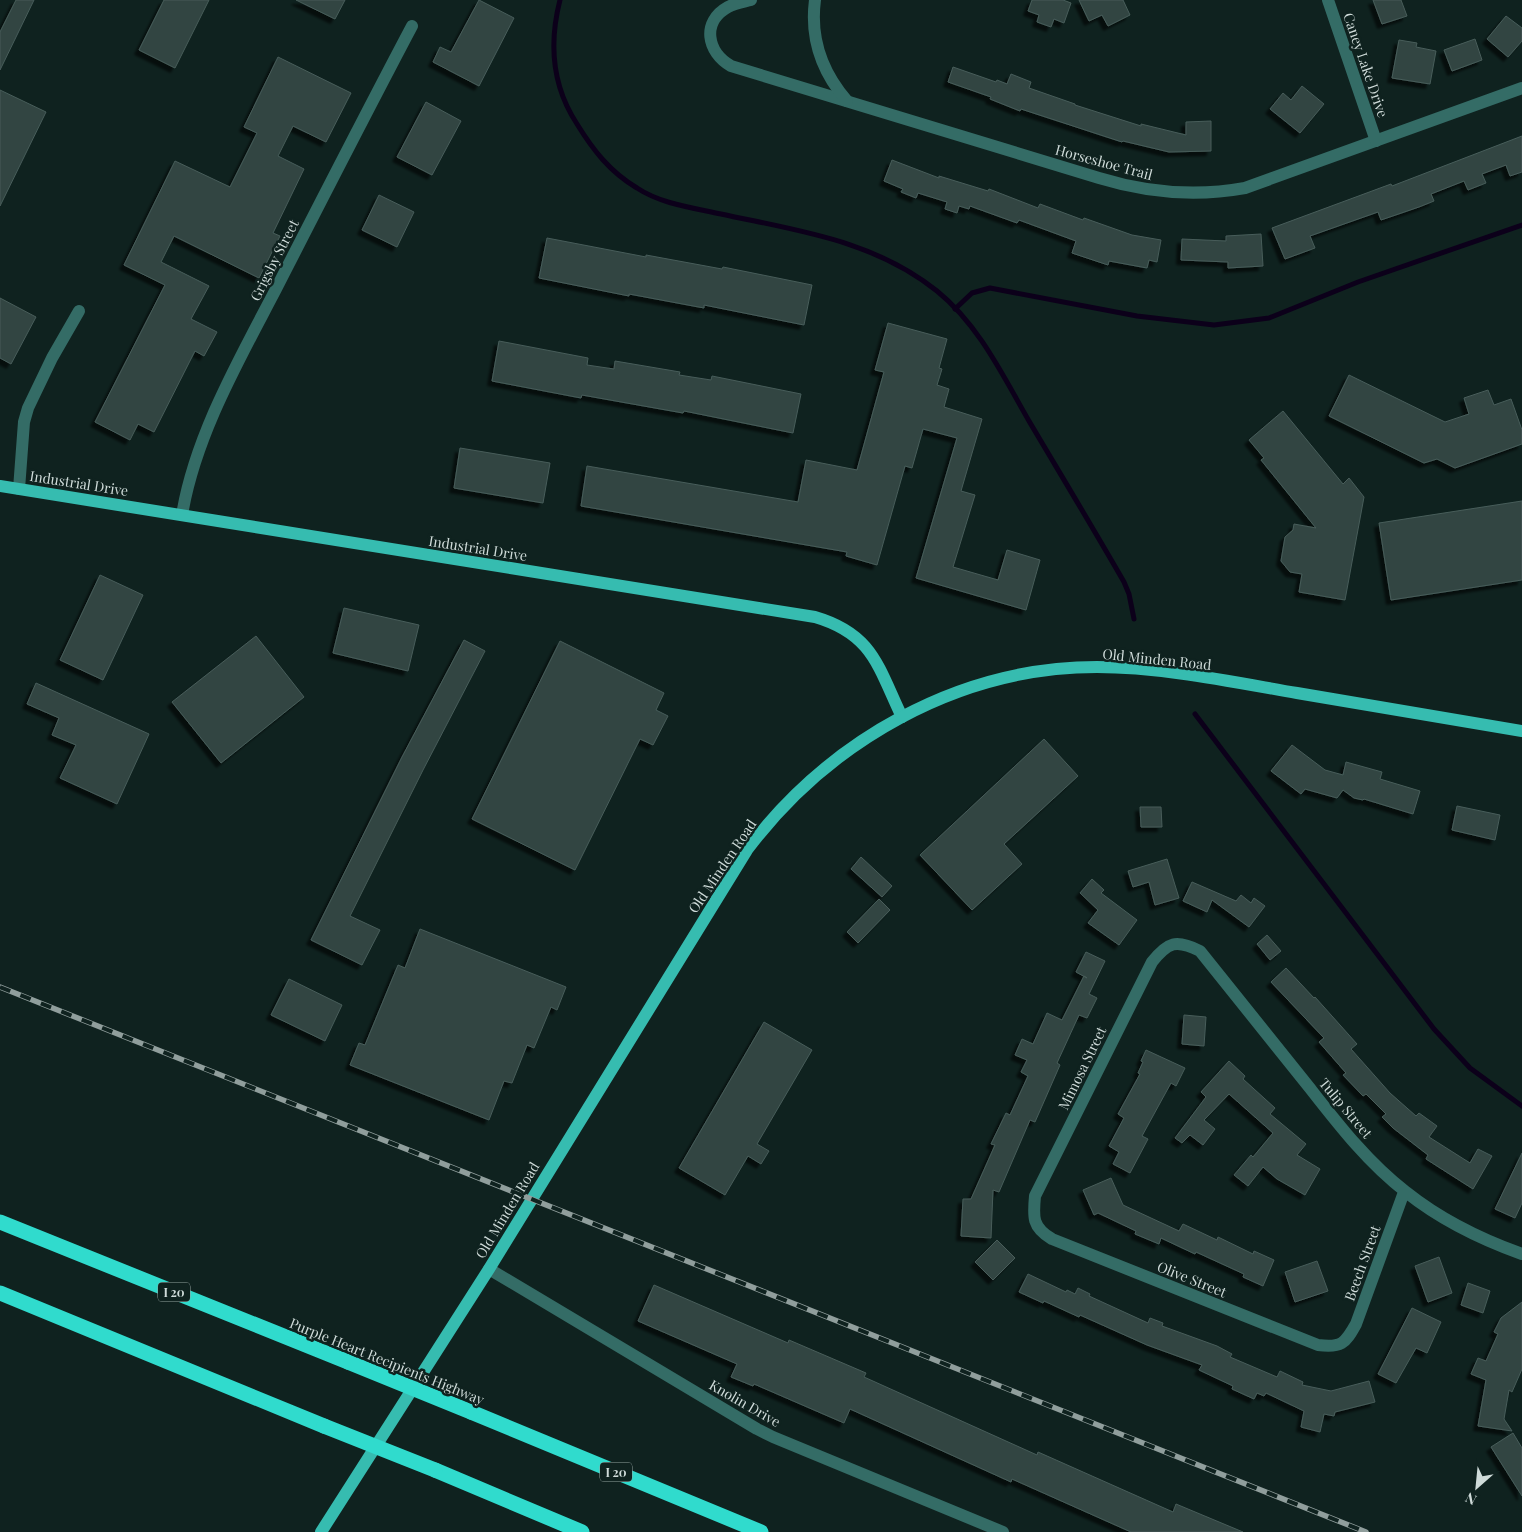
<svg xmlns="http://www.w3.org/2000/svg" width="1522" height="1532" viewBox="0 0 1522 1532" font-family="'Playfair Display',serif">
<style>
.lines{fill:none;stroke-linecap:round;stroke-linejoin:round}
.stream{stroke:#0c001a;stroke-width:5}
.building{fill:#314542;stroke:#485d5a;filter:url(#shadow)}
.minor{stroke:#346c66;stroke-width:12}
.major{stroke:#36bcb0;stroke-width:12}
.highway{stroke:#30dbcd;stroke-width:15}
.rail-casing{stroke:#909e9c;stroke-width:5.5}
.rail{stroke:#0f221f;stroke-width:4;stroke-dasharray:11;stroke-linecap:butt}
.highway-bridge{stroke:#30dbcd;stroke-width:15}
.labels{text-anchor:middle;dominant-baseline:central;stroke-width:5;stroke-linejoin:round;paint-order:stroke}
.shield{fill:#0f221f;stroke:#95a4a1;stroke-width:1}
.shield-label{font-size:12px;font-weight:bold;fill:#cfdbd9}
.street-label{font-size:14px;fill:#cfdbd9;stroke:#0f221f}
</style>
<defs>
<filter id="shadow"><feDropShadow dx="-4.5" dy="4.5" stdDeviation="1" flood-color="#0009"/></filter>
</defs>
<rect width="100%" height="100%" fill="#0f221f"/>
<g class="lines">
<g class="stream">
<path d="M560,0c-11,43 -8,86 17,124 16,26 33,48 60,64 24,16 57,20 84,26 78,17 152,26 216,77 42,34 66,85 92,130 32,54 64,107 95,161l5,12 5,25"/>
<path d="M955,309l17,-16 18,-5 147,28 77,9 55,-7 89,-36 164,-57"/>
<path d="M1195,714l239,315 36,39 52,38"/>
</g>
</g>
<g class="building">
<path d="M16,0h18l-34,70v-38z"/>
<path d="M164,0h45l-34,68 -36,-18z"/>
<path d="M296,0h49l-10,19z"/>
<path d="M479,0l35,18 -35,68 -46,-24 7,-15 11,5z"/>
<path d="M1032,0h31l8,3 -7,20 -10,-4 -3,8 -14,-5 2,-7 -11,-4z"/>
<path d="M1079,0h44l7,15 -22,11 -6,-11 -13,6z"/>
<path d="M1373,0h28l6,16 -25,8z"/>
<path d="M1506,16l16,12v13l-14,16 -21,-18z"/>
<path d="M1475,39l7,21 -30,11 -8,-21z"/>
<path d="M1399,40l18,3 -1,4 20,4 -6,33 -38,-6z"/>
<path d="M278,57l73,36 -25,49 -33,-16 -15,30 26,13 -31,64 7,3 -21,42 -85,-42 -13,26 48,24 -18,33 26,13 -13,24 -9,-5 -41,81 -16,-8 -8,16 -35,-18 70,-137 -41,-20 51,-104 55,26 27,-54 -13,-6z"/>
<path d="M953,67l43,15 1,-2 10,4 4,-10 20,8 -2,6 46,16v1l66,21v-2l45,11v-13l25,-1v30l-42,1 -46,-11 -1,1 -101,-33 -1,2 -30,-12 1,-2 -43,-15z"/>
<path d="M1302,86l22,18 -24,29 -30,-24 13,-16 8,7z"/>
<path d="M0,90l46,22 -46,94z"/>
<path d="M426,102l35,19 -29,54 -35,-18z"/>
<path d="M1522,136v36l-12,4 -4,-11 -24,9 4,9 -18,7 -4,-9 -33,13 3,7 -15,6 -38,13 -3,-8 -68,24 5,12 -30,11 -13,-31 119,-44 1,2z"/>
<path d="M892,160l47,18v-2l49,15 1,-2 49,19 2,-4 43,16 1,-2 48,17 29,5 -4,22 -8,-2 -2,8 -38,-7 -1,4 -36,-12 4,-12 -57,-21 -2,3 -47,-17 -1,3 -10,-3 -2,7 -12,-4 2,-7 -29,-9 -2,5 -15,-6 2,-3 -19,-8z"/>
<path d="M379,195l35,17 -17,35 -35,-17z"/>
<path d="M1261,234l2,32 -35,2v-6l-47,-2 1,-21 44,2v-5z"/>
<path d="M547,238l99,19v-2l76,14 1,-2 89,18 -8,40 -100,-20v3l-75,-14v2l-90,-18z"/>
<path d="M0,298l36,19 -25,47 -11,-6z"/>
<path d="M888,323l59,16 -8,29 3,1 -5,16 12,4 -5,18 38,12 -21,72 14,4 -22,72 45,13 9,-30 33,10 -14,50 -110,-32 41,-140 -34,-9 -11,39 -7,-2 -28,99 -31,-9 1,-4 -266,-46 6,-40 211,36 8,-42 51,10 27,-98 -9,-2z"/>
<path d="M499,341l89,17 -1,7 27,4 1,-8 65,11 -1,3 32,5 1,-4 89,18 -8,39 -109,-22 -1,2 -101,-18 -1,3 -89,-17z"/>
<path d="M1349,375l96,47 24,-8 -5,-16 24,-8 6,15 17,-6 11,31v14l-67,24 -18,-9 -13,4 -95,-47z"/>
<path d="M1283,411l60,73 6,-6 15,19 -19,103 -46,-8 3,-18 -12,-2 -9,-11 4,-24 8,-7 1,-6 22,4 -55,-68 3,-2 -15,-18z"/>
<path d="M460,448l90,15 -7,40 -89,-15z"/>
<path d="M1522,501v79l-131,20 -12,-77z"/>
<path d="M100,575l43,20 -40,85 -43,-20z"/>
<path d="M344,608l75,17 -11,46 -75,-18z"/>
<path d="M256,636l48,61 -83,66 -49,-61z"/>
<path d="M464,640l21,11 -62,119 -73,146 30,14 -18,35 -51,-25 91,-183z"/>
<path d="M560,641l104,52 -8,17 12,6 -15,29 -13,-6 -65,131 -103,-51z"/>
<path d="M36,683l113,51 -32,70 -57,-26 16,-33 -24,-10 7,-17 -32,-14z"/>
<path d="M1044,739l34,37 -74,68 18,20 -50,46 -52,-55z"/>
<path d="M1292,745l33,25 18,5 3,-13 36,10 -2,7 40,12 -7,23 -49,-15 -1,1 -9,-2 -11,-8 -6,8 -32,-9 -4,5 -30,-23z"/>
<path d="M1457,806l43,9 -5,25 -43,-10z"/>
<path d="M1140,807h21l1,20h-21z"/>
<path d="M861,857l31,29 -10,11 -31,-28z"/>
<path d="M1167,859l12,39 -24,7 -6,-23 -16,5 -5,-16z"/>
<path d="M1092,879l12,11 -3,3 36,27 -18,25 -31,-22 10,-13 -18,-17z"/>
<path d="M1192,882l44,19 5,-6 10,8 3,-5 11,8 -16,21 -37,-27 -5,12 -24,-11z"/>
<path d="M879,899l11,11 -32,33 -11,-11z"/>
<path d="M420,929l146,58 -9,23 -6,-3 -17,41 -7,-3 -15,38 -8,-2 -15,39 -139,-55 9,-22 6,2 33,-80 7,3z"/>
<path d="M1267,935l14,16 -11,9 -13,-16z"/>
<path d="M1086,952l19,9 -16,33 8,4 -10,20 -8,-3 -22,48 3,2 -25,57 -5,-2 -31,72 -6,-2 -2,48 -30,-2 2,-37h8l24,-54 -4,-1 15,-31 4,2 18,-39 -7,-4 6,-12 -12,-5 7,-16 11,5 14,-31 15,7 22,-44 3,2 -11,-6z"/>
<path d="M1286,968l28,30 1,-1 42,47 -6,5 39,44 26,23 3,-3 18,13 -8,11 41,26 8,-14 14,7 -19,33 -47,-30 2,-4 -35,-27 -11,-11 4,-3 -20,-20 -3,2 -20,-21 3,-2 -27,-31 5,-4 -53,-56z"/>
<path d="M289,979l53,26 -17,36 -54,-26z"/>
<path d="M1184,1015l22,2 -2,29 -22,-2z"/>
<path d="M764,1022l48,28 -55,94 12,7 -8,13 -13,-8 -23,39 -46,-27z"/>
<path d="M1146,1050l39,18 -9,18 -5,-3 -29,53 6,3 -18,34 -17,-9 6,-12 -10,-6 15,-28 -6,-4 22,-40 -2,-1 5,-11 -2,-1z"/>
<path d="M1229,1061l16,15 -2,3 32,29 -5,6 36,30 -9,11 23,14 -15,26 -28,-16 -14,-12 -15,19 -14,-11 17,-20 2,2 20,-24 -44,-39 -25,26 11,9 -12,16 -13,-10 -8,8 -7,-5 31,-41 -5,-5z"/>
<path d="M1522,1153v50l-7,15 -20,-9z"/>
<path d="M1111,1178l12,27 56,26 4,-7 34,16 1,-3 35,17 1,-3 20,9 -11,26 -20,-9 1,-3 -48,-22 -1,2 -34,-16 -2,6 -24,-10 1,-3 -38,-18 -4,2 -11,-25z"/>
<path d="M997,1240l18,18 -22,22 -18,-18z"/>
<path d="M1439,1257l13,36 -24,9 -13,-36z"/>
<path d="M1317,1261l11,30 -33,11 -10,-30z"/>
<path d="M1028,1274l38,18 1,-2 8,4 3,-6 12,6 -1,2 59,27 2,-5 13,5 -1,3 55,20 15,8 -2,3 47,20 3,-6 23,11 -1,3 29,6 38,-10 6,21 -40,10 -1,4 -10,-2 -4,18 -19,-5 3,-16 -38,-18 -2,3 -7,-3 -3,6 -22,-10 1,-3 -34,-16 3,-5 -55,-20 -67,-30 -1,2 -35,-16 -1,2 -24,-11z"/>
<path d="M1468,1283l22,8 -7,22 -22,-8z"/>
<path d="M654,1285l134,58 1,-3 77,33 -2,4 173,78 1,-3 135,60 3,-8 67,28h-112l-119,-53 -1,3 -161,-73 -6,14 -90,-39 -1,2 -22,-9 6,-13 -99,-43z"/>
<path d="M1522,1302v67l-10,23 -3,-2 -5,29 8,12 -34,-5 8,-46 -15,-6 7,-16 8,3 12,-27 -4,-2 7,-14z"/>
<path d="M1412,1308l29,14 -14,31 -11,-5 -20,35 -18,-9z"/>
<path d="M1513,1433l9,15v48l-31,-49z"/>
</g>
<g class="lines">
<g class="minor">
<path d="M751,0c-8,2 -16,3 -23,7 -27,15 -21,45 3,59l368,112c49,15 96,19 146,10l277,-100"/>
<path d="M815,0c-5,38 7,72 32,101"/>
<path d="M1328,0l48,141"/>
<path d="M19,489l5,-67 4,-14 24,-50 27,-47"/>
<path d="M182,515c13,-79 57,-155 94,-226 45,-88 90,-176 136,-263"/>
<path d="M1404,1192l-48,132c-11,20 -15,24 -38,21l-266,-106c-20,-12 -19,-22 -17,-43l117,-234c16,-20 24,-23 48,-11 36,45 72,90 109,136 29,37 59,76 97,105 35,28 74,47 116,62"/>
<path d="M489,1269l268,160 16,8 230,95"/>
</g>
<g class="major">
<path d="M0,486l815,131c58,17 63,50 87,100"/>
<path d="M321,1532l168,-263 258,-419c82,-109 211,-183 350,-183 65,0 136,15 200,26 75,13 150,26 225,38"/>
</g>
<g class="highway">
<path d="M0,1222l348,140"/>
<path d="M0,1293l324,133"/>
<path d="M471,1412l290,120"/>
<path d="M435,1470l147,62"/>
</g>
<g class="rail-casing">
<path id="rail" d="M0,987l1366,545"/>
</g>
<use href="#rail" class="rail"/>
<g class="highway-bridge">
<path d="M348,1362l123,50"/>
<path d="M324,1426l111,44"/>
</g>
</g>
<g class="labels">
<g class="shield">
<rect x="158" y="1282.5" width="32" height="19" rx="4"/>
<rect x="600" y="1462.5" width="32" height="19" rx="4"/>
</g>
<g class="shield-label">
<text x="174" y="1292">I 20</text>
<text x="616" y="1472">I 20</text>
</g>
<g class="street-label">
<text transform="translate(1366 65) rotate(71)">Caney Lake Drive</text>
<text transform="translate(1104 162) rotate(15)">Horseshoe Trail</text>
<text transform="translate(274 260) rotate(-63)">Grigsby Street</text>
<text transform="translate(79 483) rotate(9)">Industrial Drive</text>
<text transform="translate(478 548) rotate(9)">Industrial Drive</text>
<text transform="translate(1157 659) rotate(6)">Old Minden Road</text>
<text transform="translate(722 866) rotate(-56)">Old Minden Road</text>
<text transform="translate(1082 1068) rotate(-64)">Mimosa Street</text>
<text transform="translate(1346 1108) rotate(50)">Tulip Street</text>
<text transform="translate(507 1210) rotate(-59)">Old Minden Road</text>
<text transform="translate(1362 1263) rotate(-70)">Beech Street</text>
<text transform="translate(1192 1279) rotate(22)">Olive Street</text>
<text transform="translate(387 1361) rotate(22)">Purple Heart Recipients Highway</text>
<text transform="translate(745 1403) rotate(30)">Knolin Drive</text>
</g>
</g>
<g transform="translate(1477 1487) rotate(207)" stroke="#0f221f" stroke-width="4" paint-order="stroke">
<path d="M0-4L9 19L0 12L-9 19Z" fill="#cfdbd9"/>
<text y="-8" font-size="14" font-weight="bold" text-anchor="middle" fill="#cfdbd9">N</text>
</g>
</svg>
